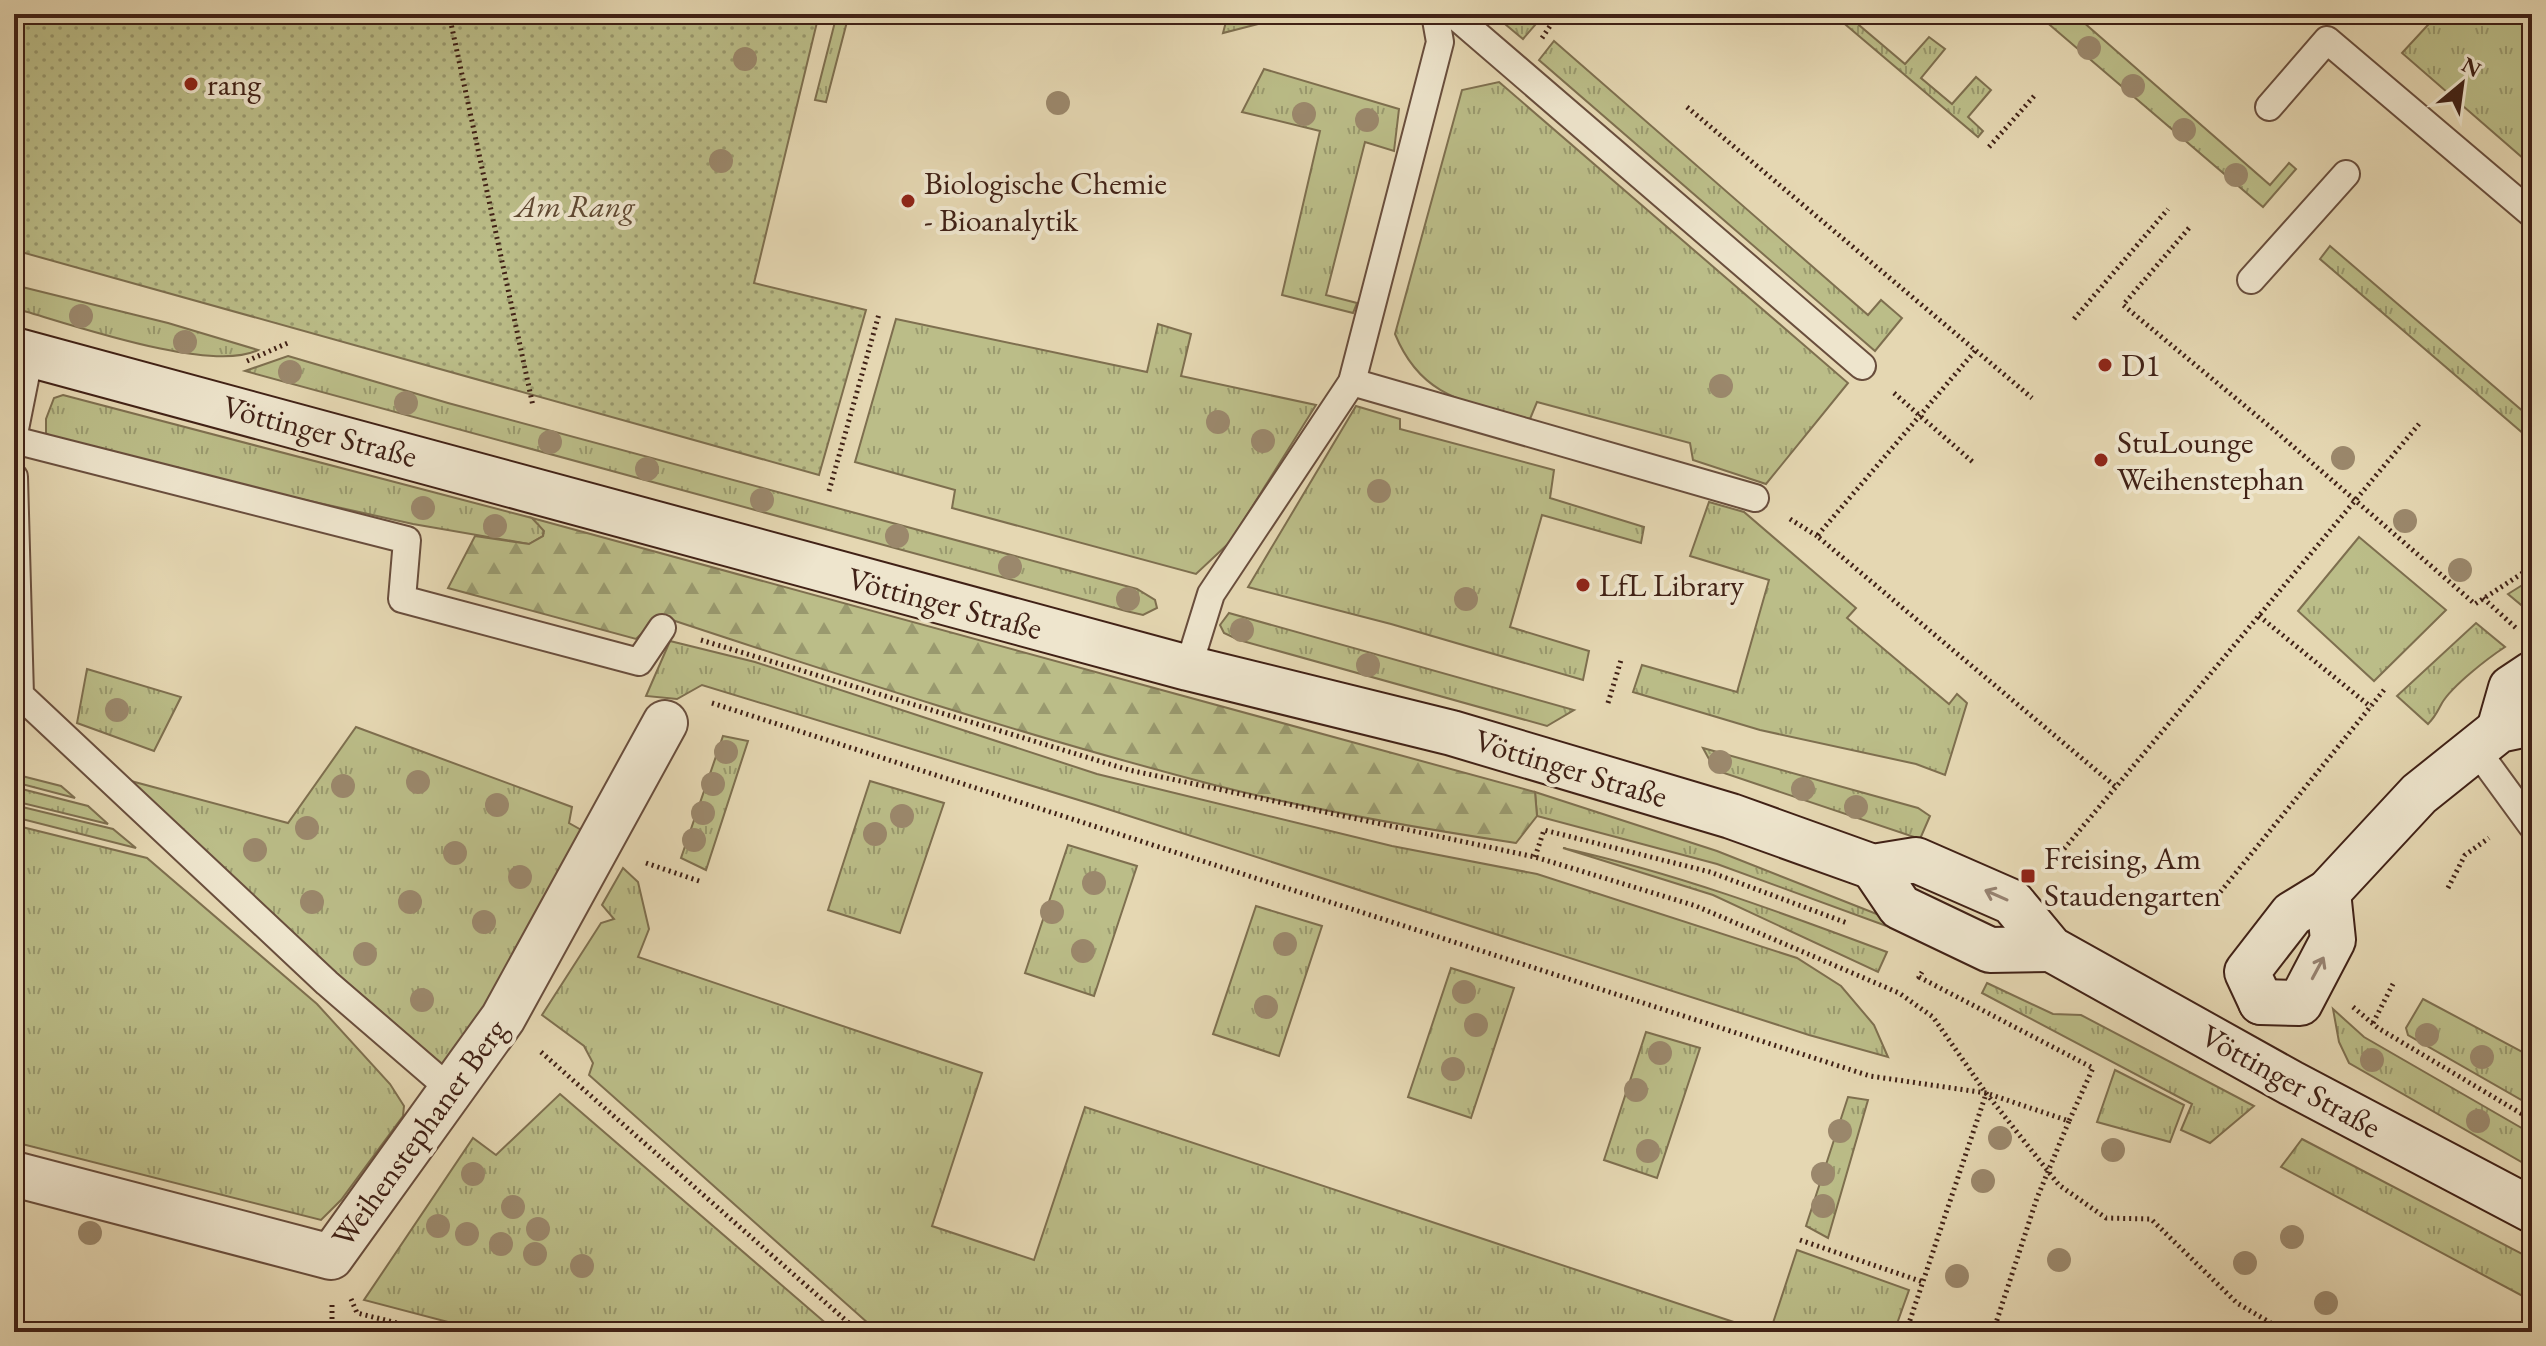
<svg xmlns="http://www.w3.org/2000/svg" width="2546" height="1346" viewBox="0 0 2546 1346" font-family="'EB Garamond',serif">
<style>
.grass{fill:url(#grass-tufts);stroke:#7e6f4f;stroke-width:2}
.forest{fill:url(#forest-firs);stroke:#7e6f4f;stroke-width:2}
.park{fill:url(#park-dots);stroke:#7e6f4f;stroke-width:2}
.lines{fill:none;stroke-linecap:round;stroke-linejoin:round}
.lane-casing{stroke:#694e3d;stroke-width:30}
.street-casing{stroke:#694e3d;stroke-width:48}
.secondary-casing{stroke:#402116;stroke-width:48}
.path{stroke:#402116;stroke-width:5;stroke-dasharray:2 4;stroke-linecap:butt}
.lane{stroke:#eee5cd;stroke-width:26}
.street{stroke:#eee5cd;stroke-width:44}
.secondary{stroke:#eee5cd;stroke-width:44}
.tree{fill:#9b886c}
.oneway{stroke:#978372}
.poi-dot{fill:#8f2418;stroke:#eee5cd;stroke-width:3}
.labels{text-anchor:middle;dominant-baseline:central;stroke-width:8;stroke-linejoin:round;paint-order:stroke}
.poi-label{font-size:32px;fill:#402116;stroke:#eee5cd;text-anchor:start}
.park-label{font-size:32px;font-style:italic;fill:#5f4832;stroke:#eee5cd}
.street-label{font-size:32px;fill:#402116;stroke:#eee5cd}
</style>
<defs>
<pattern id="grass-tufts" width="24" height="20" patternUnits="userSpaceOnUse" patternTransform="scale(2)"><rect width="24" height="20" fill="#bbbd88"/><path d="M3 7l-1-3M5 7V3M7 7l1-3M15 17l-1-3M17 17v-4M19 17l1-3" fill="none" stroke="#99996e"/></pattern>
<pattern id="forest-firs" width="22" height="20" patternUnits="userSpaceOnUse" patternTransform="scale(2)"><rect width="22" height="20" fill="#bbbd88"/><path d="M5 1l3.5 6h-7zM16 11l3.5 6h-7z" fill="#99996e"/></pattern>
<pattern id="park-dots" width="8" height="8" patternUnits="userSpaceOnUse" patternTransform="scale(2)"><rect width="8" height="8" fill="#bbbd88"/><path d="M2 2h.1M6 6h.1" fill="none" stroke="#99996e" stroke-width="1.8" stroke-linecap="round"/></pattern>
</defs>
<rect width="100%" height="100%" fill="#e5d7b2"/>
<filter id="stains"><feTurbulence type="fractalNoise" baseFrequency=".0025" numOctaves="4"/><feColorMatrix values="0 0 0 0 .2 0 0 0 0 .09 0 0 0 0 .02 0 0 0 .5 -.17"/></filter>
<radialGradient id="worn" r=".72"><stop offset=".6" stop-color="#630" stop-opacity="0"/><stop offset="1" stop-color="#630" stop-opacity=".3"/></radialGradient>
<g class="grass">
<path d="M837,14h12l-23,88 -11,-2z"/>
<path d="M1228,14h43l-1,7 -47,12z"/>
<path d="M1493,14h47l2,3 -19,22z"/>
<path d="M1833,14h35l-9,11 46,39 24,-27 16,12 -24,29 31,26 24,-27 15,13 -23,27 15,14 -5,6z"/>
<path d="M2037,14h37l196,171 19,-22 7,6 -33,38z"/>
<path d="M2438,14l94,2v150l-130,-113z"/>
<path d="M1554,41l314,274 13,-15 21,18 -27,33 -336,-291z"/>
<path d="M1264,69l135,40 -5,42 -29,-9 -39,153 31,8 -4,10 -71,-18 38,-164 -78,-19z"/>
<path d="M1499,82l349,301 -82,101 -73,-24 -3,-17 -153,-41 -7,17c-61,-17 -108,-19 -135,-85l67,-244z"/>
<path d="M2330,246l202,173v22l-212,-182z"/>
<path d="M14,285l154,38 90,27c-47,24 -191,-27 -244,-42z"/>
<path d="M896,319l251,53 11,-48 33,10 -10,42 135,29 -86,137 -34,32 -244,-66 3,-18 -100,-28z"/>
<path d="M288,356l160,47 689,186 18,11 2,8 -14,7 -17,-4 -881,-240z"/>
<path d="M63,395l469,123 12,12 -1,6 -14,8 -116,-20 -148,-33 -215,-55 -4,-3v-14l8,-21z"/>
<path d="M1356,406l44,13v10l154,41 -4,28 94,29 -3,16 -99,-28 -32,112 79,24 -6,29 -192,-56 -143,-37z"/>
<path d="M1709,502l35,10 112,96 -9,10 102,86 8,-10 10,9 -22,72 -29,-11 -156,-34 -127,-38 9,-27 95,27 32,-112 -79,-24z"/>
<path d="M2359,537l87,73 -72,71 -76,-70z"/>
<path d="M2532,579v35l-24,-20z"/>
<path d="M1229,613l345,97 -27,16 -308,-86 -15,-7 -4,-8z"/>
<path d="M2476,623l29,24c-17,11 -53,39 -63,56 -5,9 -6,13 -14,21l-31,-28z"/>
<path d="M670,641l85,21 342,112 295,72 145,28 260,84 44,28 33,39 14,32 -79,-22 -714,-230 -393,-120 -25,14 -31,-3z"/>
<path d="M87,669l94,28 -27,54 -77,-28z"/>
<path d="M356,727l216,80 -3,16 23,13 -146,232 -324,-281 5,-7 161,43z"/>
<path d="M723,736l25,5 -42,129 -25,-12z"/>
<path d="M1703,748l215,60 12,8 -10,23 -205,-69z"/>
<path d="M14,774l47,12 14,12 -61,-16z"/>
<path d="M870,781l74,22 -44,130 -72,-23z"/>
<path d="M14,787l74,19 20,18 -94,-23z"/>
<path d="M1535,792l182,59 180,71 -5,6 -175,-64 -180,-48z"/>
<path d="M14,805l99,24 23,19 -122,-31z"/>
<path d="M14,825l133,33 170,146 73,80 14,22 -1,10 -62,84 -20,20 -307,-78z"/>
<path d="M1068,845l69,21 -43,130 -69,-23z"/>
<path d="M1563,848c112,25 217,64 324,104l-9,20 -165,-77z"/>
<path d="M623,868l15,14 11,47 -11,28 344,116 -50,153 102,34 51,-153 679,225h-886l-289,-257 4,-12 -9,-17 -42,-31 59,-92 13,-4 -12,-14z"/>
<path d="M1256,906l66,20 -43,130 -66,-22z"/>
<path d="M1451,968l63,20 -43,130 -63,-21z"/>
<path d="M1987,983l66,31 28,1 173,91 -44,37 -29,-13 11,-26 -210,-111z"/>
<path d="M2423,999l109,58v49l-124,-71 -2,-7z"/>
<path d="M2333,1009l31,28 168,97v34l-183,-105 -10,-21z"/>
<path d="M1646,1032l54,16 -43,130 -53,-18z"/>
<path d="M2115,1070l69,35 -14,37 -73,-20z"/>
<path d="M560,1094l276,238h-350l-122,-32 109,-162 23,17z"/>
<path d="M1848,1097l20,3 -40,138 -22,-12z"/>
<path d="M2302,1139l230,120v42l-251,-134z"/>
<path d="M1797,1250l112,40 -15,42h-124z"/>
</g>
<path class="forest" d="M532,518l1003,274 2,24 -21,27c-99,-15 -200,-32 -298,-57 -188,-49 -374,-109 -558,-170l-24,23 -188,-51 27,-52 54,8 14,-8 1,-5z"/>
<path class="park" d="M14,14h805l-65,269 112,27 -47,165 -805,-225z"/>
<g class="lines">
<g class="lane-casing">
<g id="lane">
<path d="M1453,14l409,352"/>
<path d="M2269,107l58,-67 205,174"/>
<path d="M2251,280l95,-106"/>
<path d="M1352,382l403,116"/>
<path d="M14,434l16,-80"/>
<path d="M14,440l393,100 -5,59 237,63 23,-34"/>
<path d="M14,477l6,218 307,288 124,107"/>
<path d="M1188,668l23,-74 141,-212 88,-340 -5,-28"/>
<path d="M2475,748l57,78"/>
</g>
</g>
<g class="street-casing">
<path id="street" d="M14,1174l317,83 172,-239 162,-295"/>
</g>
<g class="secondary-casing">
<g id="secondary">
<path d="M14,350l1174,318 264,65 279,83 142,51 43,-7 96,42 39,47 240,134 241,127"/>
<path d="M2499,730l12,-42 21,-14"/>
<path d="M1873,867l27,40 90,43 61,-1"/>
<path d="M2261,1002l-14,-30 45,-58 36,-22 91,-98 80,-64 33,-7"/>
<path d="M2261,1002l39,1 33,-63 -5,-48"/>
</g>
</g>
<g class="path">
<path d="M449,14l84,392"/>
<path d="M1542,38l16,-24"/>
<path d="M1687,107l345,291"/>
<path d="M1989,147l46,-52"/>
<path d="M2189,228l-66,77 151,125 201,174 57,-37"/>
<path d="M2074,319l94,-110"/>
<path d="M1975,351l-158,185 299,251"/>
<path d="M247,361l43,-19"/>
<path d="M1894,393l81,71"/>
<path d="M829,491l50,-177"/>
<path d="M1790,519l27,17"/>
<path d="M2483,598l33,30"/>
<path d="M2259,616l112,91"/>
<path d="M701,640l428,130 406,87 161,49 203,87 34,24 53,76 73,92 47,33 45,1 86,84 49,29"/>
<path d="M712,703l1158,373 116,17 83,28 24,-53 -174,-91 3,-5"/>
<path d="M1608,703l13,-43"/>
<path d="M2064,849l355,-425"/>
<path d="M1535,857l9,-27 166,42 137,51"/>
<path d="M646,863l56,19"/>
<path d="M2448,888l17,-33 24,-17"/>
<path d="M2209,906l175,-216"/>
<path d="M2353,1007l25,21 154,92"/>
<path d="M2373,1023l20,-39"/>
<path d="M541,1052l318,280"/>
<path d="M1800,1240l123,42"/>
<path d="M351,1299l6,14 76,19"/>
<path d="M332,1305v27"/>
<path d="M1906,1332l80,-238"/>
<path d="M1993,1332l44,-134 32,-77"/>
</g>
<use href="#lane" class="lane"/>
<use href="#street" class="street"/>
<use href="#secondary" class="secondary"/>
</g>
<g class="tree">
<circle cx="2089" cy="48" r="12"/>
<circle cx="745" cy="59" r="12"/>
<circle cx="2133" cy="86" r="12"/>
<circle cx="1058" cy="103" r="12"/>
<circle cx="1304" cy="114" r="12"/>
<circle cx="1367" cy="120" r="12"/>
<circle cx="2184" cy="130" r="12"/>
<circle cx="721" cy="161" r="12"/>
<circle cx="2236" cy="175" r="12"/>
<circle cx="81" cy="316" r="12"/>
<circle cx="185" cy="342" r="12"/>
<circle cx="290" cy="372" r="12"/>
<circle cx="1721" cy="386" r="12"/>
<circle cx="406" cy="403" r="12"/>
<circle cx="1218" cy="422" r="12"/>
<circle cx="1263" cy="441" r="12"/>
<circle cx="550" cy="442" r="12"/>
<circle cx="2343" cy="458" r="12"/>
<circle cx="647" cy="469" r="12"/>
<circle cx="1379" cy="491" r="12"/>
<circle cx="762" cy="500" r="12"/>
<circle cx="423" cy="508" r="12"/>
<circle cx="2405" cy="521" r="12"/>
<circle cx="495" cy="526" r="12"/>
<circle cx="897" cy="536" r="12"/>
<circle cx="1010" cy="567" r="12"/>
<circle cx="2460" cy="570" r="12"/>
<circle cx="1128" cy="599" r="12"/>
<circle cx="1466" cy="599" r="12"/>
<circle cx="1242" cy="630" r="12"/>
<circle cx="1368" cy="665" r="12"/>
<circle cx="117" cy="710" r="12"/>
<circle cx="726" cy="752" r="12"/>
<circle cx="1720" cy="762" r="12"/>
<circle cx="418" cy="782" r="12"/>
<circle cx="713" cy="784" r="12"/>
<circle cx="343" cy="786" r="12"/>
<circle cx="1803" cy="789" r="12"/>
<circle cx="497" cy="805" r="12"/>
<circle cx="1856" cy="807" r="12"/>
<circle cx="703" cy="813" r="12"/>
<circle cx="902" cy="816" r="12"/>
<circle cx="307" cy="828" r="12"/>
<circle cx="875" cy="834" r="12"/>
<circle cx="694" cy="840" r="12"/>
<circle cx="255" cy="850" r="12"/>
<circle cx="455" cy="853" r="12"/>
<circle cx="520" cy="877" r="12"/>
<circle cx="1094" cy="883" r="12"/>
<circle cx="312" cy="902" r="12"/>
<circle cx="410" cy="902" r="12"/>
<circle cx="1052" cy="912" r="12"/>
<circle cx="484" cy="922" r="12"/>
<circle cx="1285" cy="944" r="12"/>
<circle cx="1083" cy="951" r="12"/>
<circle cx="365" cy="954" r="12"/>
<circle cx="1464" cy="992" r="12"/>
<circle cx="422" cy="1000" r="12"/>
<circle cx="1266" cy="1007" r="12"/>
<circle cx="1476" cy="1025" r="12"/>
<circle cx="2427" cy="1035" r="12"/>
<circle cx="1660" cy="1053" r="12"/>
<circle cx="2482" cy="1057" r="12"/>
<circle cx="2372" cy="1060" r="12"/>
<circle cx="1453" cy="1069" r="12"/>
<circle cx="1636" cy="1090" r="12"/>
<circle cx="2478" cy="1121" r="12"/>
<circle cx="1840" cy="1131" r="12"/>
<circle cx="2000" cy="1138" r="12"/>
<circle cx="2113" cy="1150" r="12"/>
<circle cx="1648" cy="1151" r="12"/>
<circle cx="473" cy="1174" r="12"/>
<circle cx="1823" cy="1174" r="12"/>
<circle cx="1983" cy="1181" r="12"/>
<circle cx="1823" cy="1206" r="12"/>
<circle cx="513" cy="1207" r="12"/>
<circle cx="438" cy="1226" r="12"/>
<circle cx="538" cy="1229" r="12"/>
<circle cx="90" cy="1233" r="12"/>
<circle cx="467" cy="1234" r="12"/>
<circle cx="2292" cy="1237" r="12"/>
<circle cx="501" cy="1244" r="12"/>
<circle cx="535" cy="1254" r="12"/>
<circle cx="2059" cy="1260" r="12"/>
<circle cx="2245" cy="1263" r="12"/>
<circle cx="582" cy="1266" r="12"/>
<circle cx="1957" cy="1276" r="12"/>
<circle cx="2326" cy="1303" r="12"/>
</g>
<defs><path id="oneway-shaft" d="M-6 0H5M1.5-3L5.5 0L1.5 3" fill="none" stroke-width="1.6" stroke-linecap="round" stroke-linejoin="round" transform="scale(2)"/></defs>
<g class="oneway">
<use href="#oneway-shaft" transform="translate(1996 895) rotate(-156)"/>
<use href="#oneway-shaft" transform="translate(2318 968) rotate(-62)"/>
</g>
<g class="poi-dot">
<circle cx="191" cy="84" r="8"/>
<circle cx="908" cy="201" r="8"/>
<circle cx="2105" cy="365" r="8"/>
<circle cx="2101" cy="460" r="8"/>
<circle cx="1583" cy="585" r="8"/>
<rect x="2020" y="868" width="16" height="16" rx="4"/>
</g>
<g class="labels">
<g class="poi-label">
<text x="207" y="84">rang</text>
<text x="924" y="183">Biologische Chemie<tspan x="924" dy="37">- Bioanalytik</tspan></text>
<text x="2121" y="365">D1</text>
<text x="2117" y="442">StuLounge<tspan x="2117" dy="37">Weihenstephan</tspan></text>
<text x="1599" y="585">LfL Library</text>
<text x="2044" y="858">Freising, Am<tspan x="2044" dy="37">Staudengarten</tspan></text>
</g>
<g class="park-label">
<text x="575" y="206">Am Rang</text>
</g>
<g class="street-label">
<text transform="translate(320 431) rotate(15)">Vöttinger Straße</text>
<text transform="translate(945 603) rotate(15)">Vöttinger Straße</text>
<text transform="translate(1571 768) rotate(17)">Vöttinger Straße</text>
<text transform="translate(2291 1081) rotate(29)">Vöttinger Straße</text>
<text transform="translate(419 1133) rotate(-54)">Weihenstephaner Berg</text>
</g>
</g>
<rect width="2546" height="1346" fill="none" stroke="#e5d7b2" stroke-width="48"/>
<rect x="16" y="16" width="2514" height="1314" fill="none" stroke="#402116" stroke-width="4"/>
<rect x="24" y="24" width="2498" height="1298" fill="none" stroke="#402116" stroke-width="2"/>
<g transform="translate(2462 84) rotate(29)" stroke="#eee5cd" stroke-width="6" paint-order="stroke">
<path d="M0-6L14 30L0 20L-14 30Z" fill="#402116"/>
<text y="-12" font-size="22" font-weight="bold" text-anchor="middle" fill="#402116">N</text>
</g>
<rect width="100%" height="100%" filter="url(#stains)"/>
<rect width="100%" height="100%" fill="url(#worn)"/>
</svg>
